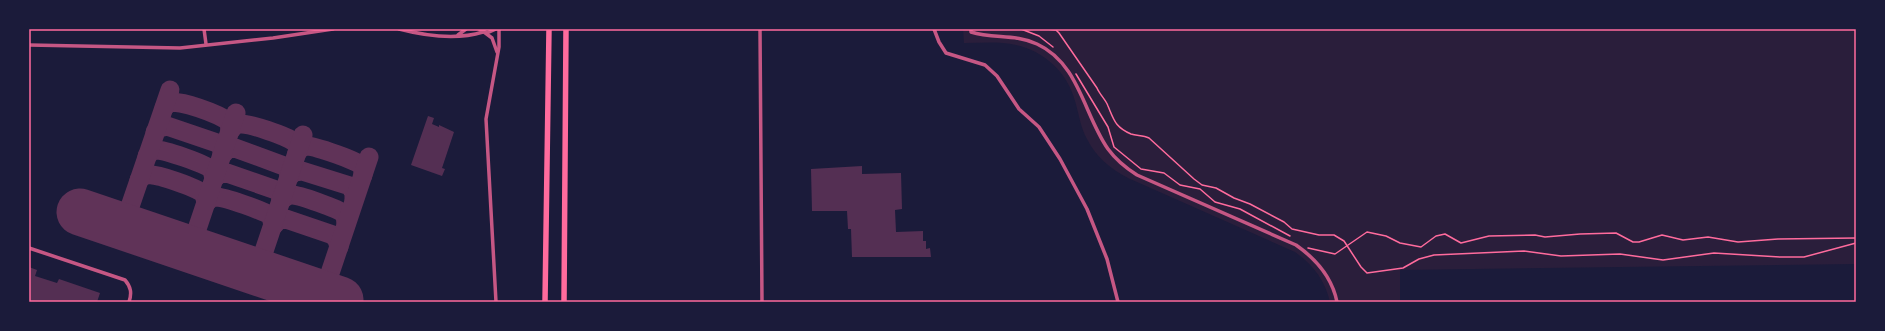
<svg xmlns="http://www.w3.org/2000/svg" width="1885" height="331" viewBox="0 0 1885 331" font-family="Poppins,sans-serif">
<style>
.green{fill:#2a1e3b}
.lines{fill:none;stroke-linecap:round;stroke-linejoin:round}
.taxiway{stroke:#603358;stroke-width:19}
.runway{stroke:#603358;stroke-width:47}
.building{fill:#542f53}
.path{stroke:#ff6b9d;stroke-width:1.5}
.minor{stroke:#c65784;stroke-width:3.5}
.primary{stroke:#ff6b9d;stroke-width:5.5}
.neatline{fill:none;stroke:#ff6b9d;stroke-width:1.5}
</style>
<rect width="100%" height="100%" fill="#1b1b3a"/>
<path class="green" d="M963,29h893v235l-456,6v32h-70c-5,-22 -17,-37 -35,-50l-167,-74c-17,-9 -32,-21 -41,-39 -7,-13 -8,-25 -12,-38 -7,-28 -31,-50 -59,-56 -17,-4 -35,-2 -52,-2z"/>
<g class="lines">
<g class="taxiway">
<path d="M164,108l4,-5c11,-4 51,11 61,19l1,9"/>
<path d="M230,131c3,-3 5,-7 10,-7 8,-1 47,12 54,18 4,3 4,7 3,11"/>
<path d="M155,132l4,-4 8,-2 50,17 5,5v7"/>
<path d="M297,153c2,-4 5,-6 10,-7 7,0 52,15 55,20 1,3 1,6 1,9"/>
<path d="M222,155l6,-6 7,-1 49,18 4,3 1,8"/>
<path d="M147,156c3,-3 4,-5 8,-6 8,-1 51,14 57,20l2,9"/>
<path d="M289,177l5,-5 8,-1 48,15 4,7v7"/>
<path d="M214,179l5,-5 8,-1 49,17 4,3 1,8"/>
<path d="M139,180c2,-2 4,-5 8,-5 9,-2 50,13 57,19l2,9"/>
<path d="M281,201c3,-3 6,-6 11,-6 8,0 46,14 53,19l1,10"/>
<path d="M206,203c3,-3 5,-6 10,-6 9,0 48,14 55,19l2,10"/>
<path d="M273,226l6,-6 7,-1 47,16 4,5 2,7"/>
<path d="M123,227l47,-137"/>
<path d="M190,250l46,-137"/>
<path d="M257,272l46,-137"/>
<path d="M323,294l46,-137"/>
</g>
<path class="runway" d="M80,212l260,88"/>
</g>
<g class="building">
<path d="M428,116l6,2 -2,6 7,3v-2l15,7 -12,36 3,1 -3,7 -31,-11z"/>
<path d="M862,166v8l39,-1 1,36 -7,1 1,22 27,-1v10h3v8l4,-1 1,9h-79l-1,-28h-3l-1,-18h-35l-1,-42z"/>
<path d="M29,267l8,3 -2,6 22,7 2,-4 41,14 -3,9h-68z"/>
</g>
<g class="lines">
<g class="path">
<path d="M1021,29l18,7 14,11"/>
<path d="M1046,29l10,1 3,3 38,55c3,7 9,12 11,18 6,14 7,21 23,28 6,2 12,1 18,4l45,41 8,6 14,3 18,10 16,6 34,18 8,7 27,6h15l10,6 17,26 6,6 36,-5 16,-9 15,-4 90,-4 37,5 59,-2 43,6 51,-7 66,4h24l52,-14"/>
<path d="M1076,74l32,53 6,20 27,22 23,4 16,12 20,4 15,13 25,7 50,27"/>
<path d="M1308,248l27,6 32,-22 19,4 14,7 21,4 15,-11 9,-2 16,9 28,-7 46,-1 10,2 35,-3 36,-1 17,9h6l23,-7 21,5 25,-3 30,5 40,-3 78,-1"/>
</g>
<g class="minor">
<path d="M204,29l2,15"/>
<path d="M399,29c27,7 58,11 84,3"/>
<path d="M479,29l8,4 9,-4"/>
<path d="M760,29l2,273"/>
<path d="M934,29l5,13 7,11 39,12 12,11 22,33 20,18 21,32 27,50 20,50 11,43"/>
<path d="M971,29v3c22,7 45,2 66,12 42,19 47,71 71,105 8,11 18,19 29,26l159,70c20,14 36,32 41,57"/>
<path d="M484,32l8,6 5,14"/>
<path d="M458,35l8,-6"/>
<path d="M29,45l151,3 93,-10 60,-9"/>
<path d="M29,248l96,32c6,7 7,13 4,22"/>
<path d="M496,302l-10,-183 13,-72v-18"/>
</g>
<g class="primary">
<path d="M545,302l4,-273"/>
<path d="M564,302l2,-273"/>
</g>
</g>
<rect width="1885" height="331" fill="none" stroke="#1b1b3a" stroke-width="60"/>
<rect x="30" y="30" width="1825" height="271" class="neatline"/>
</svg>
